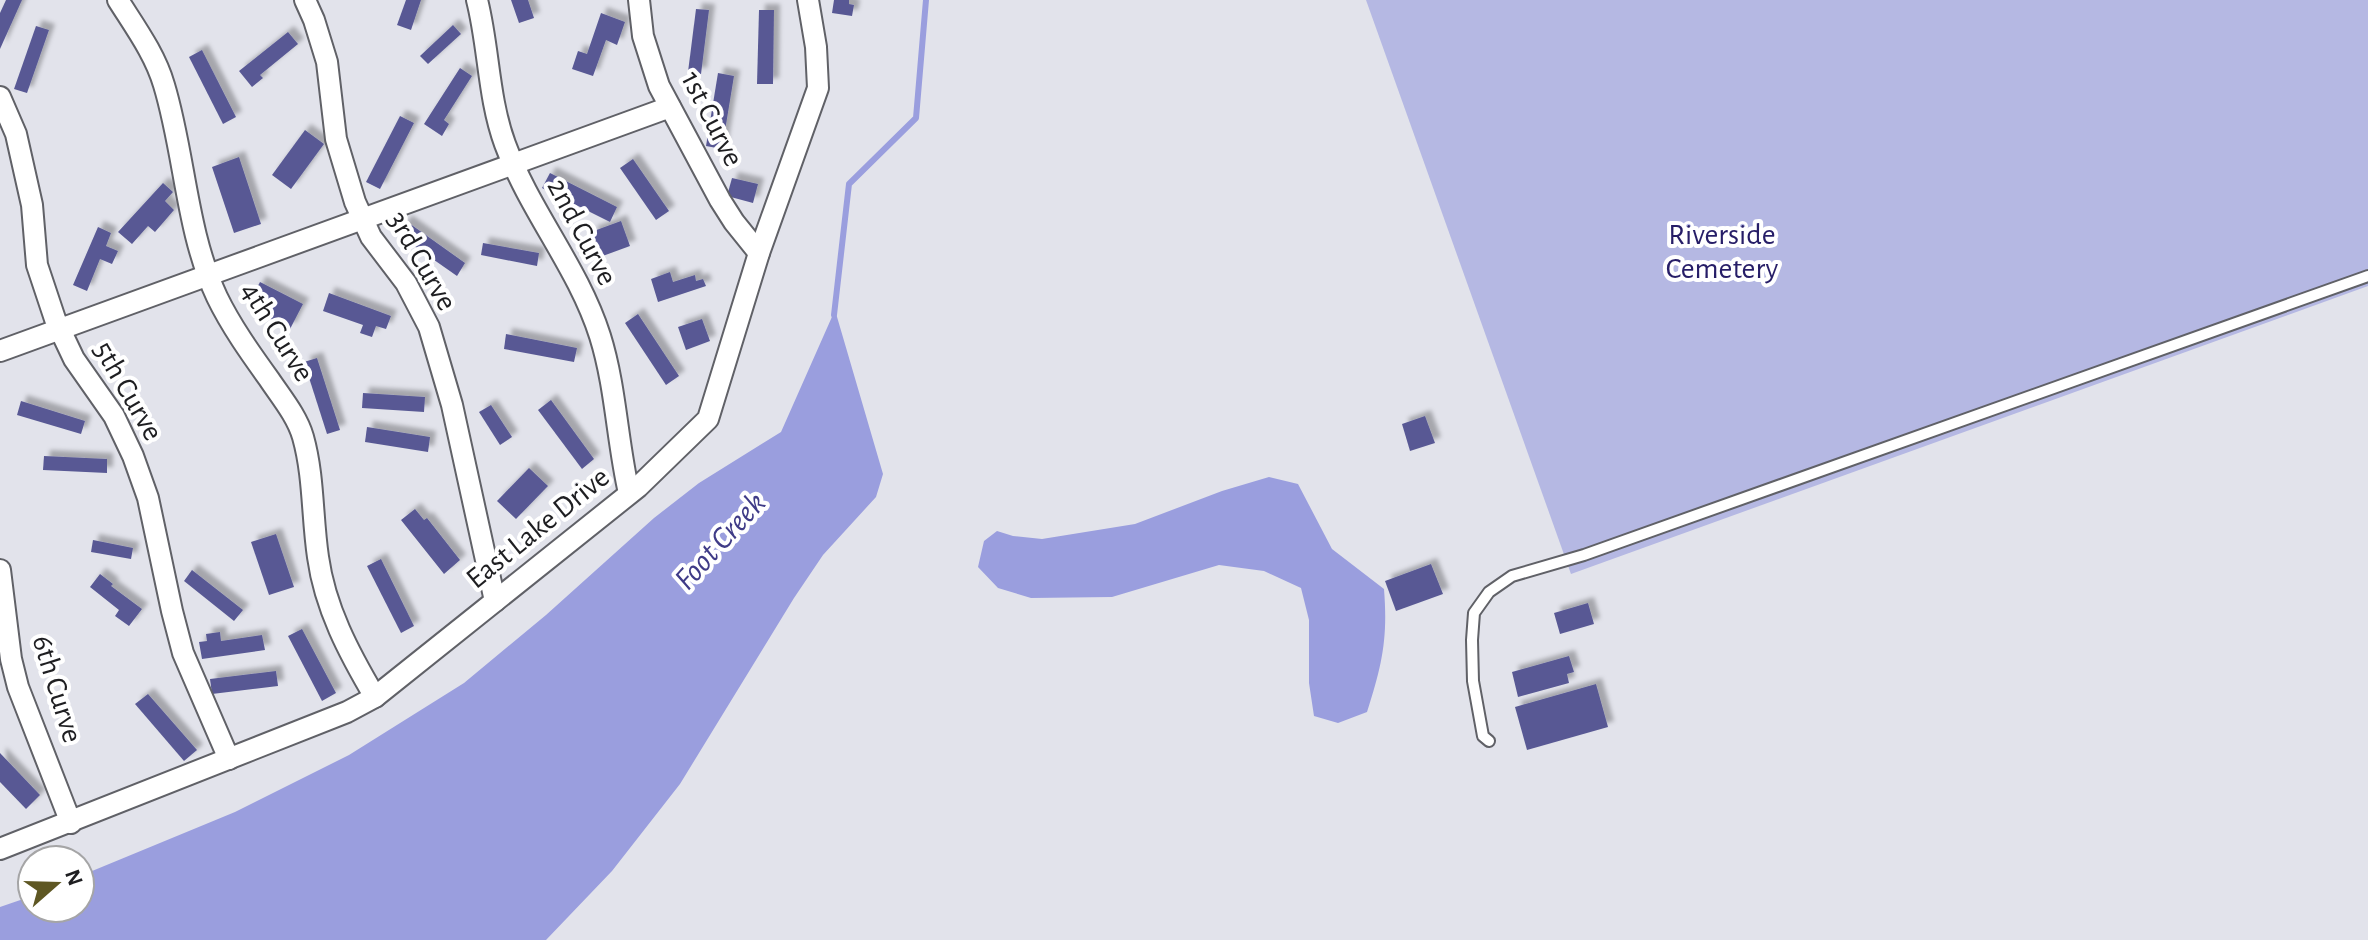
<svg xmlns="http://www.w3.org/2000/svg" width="2368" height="940" viewBox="0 0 2368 940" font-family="'Alegreya Sans',sans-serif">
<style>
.green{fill:#b5b8e3}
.water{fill:#9a9ede}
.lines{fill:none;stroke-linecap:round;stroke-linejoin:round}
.stream{stroke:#9a9ede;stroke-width:6}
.building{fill:#585994;filter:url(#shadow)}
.service-casing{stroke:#606167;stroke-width:14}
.minor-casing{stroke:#606167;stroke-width:24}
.service{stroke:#fff;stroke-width:10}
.minor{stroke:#fff;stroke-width:20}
.labels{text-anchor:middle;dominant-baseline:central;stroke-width:8;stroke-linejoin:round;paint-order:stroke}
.street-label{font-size:30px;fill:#1e1e21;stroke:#fff}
.park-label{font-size:30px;fill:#261d67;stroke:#fff}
.water-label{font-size:32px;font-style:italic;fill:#3f3b87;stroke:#fff}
</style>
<defs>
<filter id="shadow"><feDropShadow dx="6" dy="-6" stdDeviation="2" flood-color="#0004"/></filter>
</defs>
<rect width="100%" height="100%" fill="#e2e3eb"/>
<path class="green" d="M1366,0h1002v286l-797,288z"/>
<g class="water">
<path d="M835,310l48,164 -7,23 -53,58 -29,43 -114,186 -68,87 -66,69h-546v-33l32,-11v12h48v-32l155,-64 114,-57 115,-72 82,-68 108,-97 45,-35 82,-51z"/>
<path d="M1269,477l29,7 34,65 52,40c4,50 -2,76 -17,123l-29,11 -24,-7 -5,-33v-63l-8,-32 -37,-17 -45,-6 -107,32 -81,1 -33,-10 -20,-21 6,-26 13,-10 16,5 29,3 93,-15 87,-33z"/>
</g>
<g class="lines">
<path class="stream" d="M834,315l15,-131 67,-66 10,-118"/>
</g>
<g class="building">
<path d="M6,0h16l-22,49v-36z"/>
<path d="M406,0h15l-10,30 -14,-5z"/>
<path d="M511,0h17l6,18 -15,5z"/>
<path d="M834,0h15v4l5,1 -2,11 -20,-3z"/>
<path d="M696,9l13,1 -8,64 -13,-2z"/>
<path d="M759,10h15l-1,74h-16z"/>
<path d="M601,13l24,9 -8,23 -11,-5 -13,36 -21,-7 6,-18 9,3z"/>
<path d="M453,25l8,9 -33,30 -8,-8z"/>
<path d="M36,26l13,4 -22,63 -13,-4z"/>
<path d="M288,32l10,12 -38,31 3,3 -11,9 -13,-16z"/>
<path d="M202,50l34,67 -13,7 -34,-67z"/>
<path d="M460,68l12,8 -28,44 5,4 -7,12 -18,-12z"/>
<path d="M718,73l16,3 -12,73 -16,-3z"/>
<path d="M400,116l14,7 -34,66 -14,-7z"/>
<path d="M305,130l19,14 -33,45 -19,-14z"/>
<path d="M239,157l22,67 -27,9 -22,-66z"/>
<path d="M633,159l36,52 -13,9 -36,-52z"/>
<path d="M550,173l67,34 -7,15 -68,-34z"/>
<path d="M732,178l26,6 -5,19 -26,-7z"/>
<path d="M163,183l10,9 -8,9 9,9 -19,22 -7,-6 -16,18 -14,-12z"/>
<path d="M406,221l59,42 -8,13 -60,-42z"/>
<path d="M621,221l9,25 -30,11 -9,-25z"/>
<path d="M98,227l13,6 -5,13 12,5 -6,13 -12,-5 -13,32 -14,-6z"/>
<path d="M483,243l56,10 -2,13 -56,-11z"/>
<path d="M670,272l3,10 22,-7 1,6 7,-2 3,7 -48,16 -7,-23z"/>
<path d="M260,282l43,22 -13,25 -43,-22z"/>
<path d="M329,293l62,23 -5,13 -10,-3 -4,11 -12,-4 3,-8 -40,-14z"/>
<path d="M638,314l41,62 -13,9 -41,-62z"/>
<path d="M702,319l8,22 -24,9 -8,-23z"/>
<path d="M506,334l71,14 -3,14 -70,-13z"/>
<path d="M317,358l23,72 -13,4 -23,-72z"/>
<path d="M363,393l62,4 -1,15 -62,-4z"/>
<path d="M551,400l43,59 -12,10 -44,-59z"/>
<path d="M21,401l64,20 -4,13 -64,-19z"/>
<path d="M491,405l21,32 -12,8 -21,-33z"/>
<path d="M1425,416l10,27 -25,8 -8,-27z"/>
<path d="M367,427l63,10 -2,15 -63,-10z"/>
<path d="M44,456l63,3v14l-64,-3z"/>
<path d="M529,468l19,18 -32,33 -19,-18z"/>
<path d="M415,509l9,11 3,-2 33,42 -16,14 -43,-54z"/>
<path d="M276,534l18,53 -25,8 -18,-53z"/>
<path d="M93,540l40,8 -2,11 -40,-7z"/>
<path d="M381,559l33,67 -13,7 -34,-67z"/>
<path d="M1431,564l12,30 -47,17 -11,-30z"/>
<path d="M192,570l51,40 -9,11 -50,-40z"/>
<path d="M100,574l13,10 -2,2 31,23 -13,17 -14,-10 4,-6 -29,-23z"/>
<path d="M1588,603l6,21 -34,10 -6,-21z"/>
<path d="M302,629l34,64 -14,8 -34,-65z"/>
<path d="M220,632l1,9 41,-6 3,15 -63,9 -3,-17 8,-1 -1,-7z"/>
<path d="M1569,656l5,16 -7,2 2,9 -51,14 -6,-25z"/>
<path d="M276,671l2,15 -66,8 -2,-15z"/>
<path d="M1596,684l12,43 -81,23 -12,-43z"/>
<path d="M148,694l49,56 -13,11 -49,-57z"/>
<path d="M0,753l40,42 -14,14 -26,-27z"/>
</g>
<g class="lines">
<g class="service-casing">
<path id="service" d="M1489,741l-6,-5 -10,-55 -1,-41 2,-27 15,-21 23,-16 72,-21 784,-279"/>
</g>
<g class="minor-casing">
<g id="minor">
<path d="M118,0c17,27 37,54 46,85 21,69 22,146 53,212 14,29 34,57 52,82 12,18 28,37 34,58 11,39 9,80 15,120 7,51 31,96 57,140"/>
<path d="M305,0l9,20 13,42 9,77 19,63 16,35 35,46 23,44 23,78 43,196"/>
<path d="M477,0c12,47 11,98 28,144 25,68 73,123 95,192 16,51 17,105 29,157"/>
<path d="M639,0l4,36 16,50 61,114 14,22 25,31"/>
<path d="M0,97l16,37 16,71 5,60 18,54 19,40 40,57 19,40 15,42 24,113 11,42 46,106"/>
<path d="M0,351l670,-244"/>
<path d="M0,570l11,89 7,28 53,136"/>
<path d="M0,849l347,-137 28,-15 263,-210 70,-68 51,-166 59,-165 -2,-41 -8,-47"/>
</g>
</g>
<use href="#service" class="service"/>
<use href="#minor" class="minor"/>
</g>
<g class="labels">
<g class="street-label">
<text transform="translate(712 119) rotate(63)">1st Curve</text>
<text transform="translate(582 232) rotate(62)">2nd Curve</text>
<text transform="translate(422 261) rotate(60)">3rd Curve</text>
<text transform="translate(277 332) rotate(58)">4th Curve</text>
<text transform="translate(128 391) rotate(60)">5th Curve</text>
<text transform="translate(538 528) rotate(-39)">East Lake Drive</text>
<text transform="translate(57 689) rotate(73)">6th Curve</text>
</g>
<g class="park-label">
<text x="1722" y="235">Riverside<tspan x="1722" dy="34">Cemetery</tspan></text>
</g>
<g class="water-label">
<text transform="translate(720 541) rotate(-48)">Foot Creek</text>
</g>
</g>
<g transform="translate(56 884) rotate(70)"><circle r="38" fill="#ffffff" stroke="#a5a5a6" stroke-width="2"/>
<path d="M0-6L14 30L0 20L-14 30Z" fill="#5e5723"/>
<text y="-12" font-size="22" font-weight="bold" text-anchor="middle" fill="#1e1e21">N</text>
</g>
</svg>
